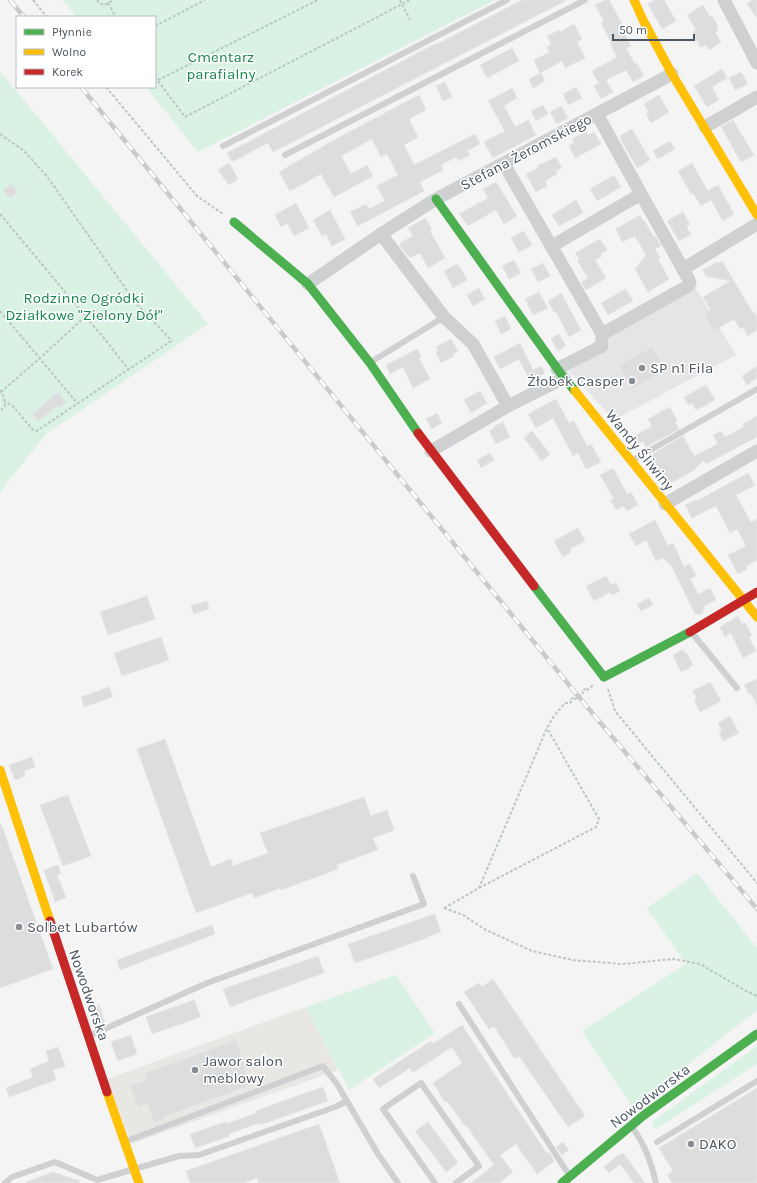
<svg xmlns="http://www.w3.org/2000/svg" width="757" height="1183" viewBox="0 0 757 1183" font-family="Karla,sans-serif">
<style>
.commercial{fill:#e8e7e3}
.education{fill:#e6e5e6}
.green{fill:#d9f2e3}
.building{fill:#ddddde;stroke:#e5e6e7}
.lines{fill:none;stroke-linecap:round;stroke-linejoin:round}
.path{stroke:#bcc7c4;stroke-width:2;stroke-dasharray:3 2;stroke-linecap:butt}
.lane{stroke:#ced0d2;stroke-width:6}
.street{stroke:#ced0d2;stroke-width:13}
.fast{stroke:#4caf50;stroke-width:9}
.slow{stroke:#ffc107;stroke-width:9}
.jam{stroke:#c62828;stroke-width:9}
.rail-casing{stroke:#c9cacc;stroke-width:4.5}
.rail{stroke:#fff;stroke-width:3;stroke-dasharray:9;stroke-linecap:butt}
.poi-dot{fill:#868d94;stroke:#fff;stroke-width:1.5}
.labels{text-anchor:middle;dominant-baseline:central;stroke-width:3;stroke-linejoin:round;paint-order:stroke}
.park-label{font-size:15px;fill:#17864f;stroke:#fff}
.street-label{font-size:15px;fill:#4a5661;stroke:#fff}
.poi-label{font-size:15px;fill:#4a5661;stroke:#fff;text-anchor:start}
</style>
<rect width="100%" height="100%" fill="#f4f4f4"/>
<path class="commercial" d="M306,1007l32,63 -207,74 -24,-65z"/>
<path class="education" d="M695,287l41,68 -122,65 -45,-49 41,-24 -1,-12z"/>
<g class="green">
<path d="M62,0h433l-297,152 -52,-65h9v-70h-78z"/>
<path d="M0,71l208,253 -162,110 -46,58z"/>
<path d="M697,873l60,75v62l-124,98 -51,-77 104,-67 -39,-56z"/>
<path d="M396,975l39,58 -86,57 -43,-83z"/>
<path d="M757,1046v18l-101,65 -4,-7z"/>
</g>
<g class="building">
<path d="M522,0h45l-294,152 -5,-9 -36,19 -5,-9 206,-108 8,-3z"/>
<path d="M605,0h4l14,25 -2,1 10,20 -5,2 9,16 2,-1 7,13 -11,6 -7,-12 -20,10 7,12 -12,7 -7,-13 5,-3 -7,-12 25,-14 -7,-14 1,-1 -10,-19 3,-1 -9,-17z"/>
<path d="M655,0h9l12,21 -14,8 -14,-25z"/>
<path d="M752,0h5v18l-10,-14z"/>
<path d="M703,5l7,12 2,-1 6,10 -2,2 2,3 -3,1 6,10 -12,8 -3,-5 -4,2 -1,-1 -1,1 -7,-15 3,-2 -9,-15z"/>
<path d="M574,24l8,15 -5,3 8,16 -20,10 -3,-7 -22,12 -6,-13 16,-8 -3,-5 4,-3 -4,-8 12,-6 1,2z"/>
<path d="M512,48l7,13 -32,17 -7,-13z"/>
<path d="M722,69l5,9 -15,9 7,13 -12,7 -13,-21z"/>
<path d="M741,72l7,12 -13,6 -6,-12z"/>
<path d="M541,73l4,8 -12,7 -4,-9z"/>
<path d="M445,82l7,15 -9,4 -7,-15z"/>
<path d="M576,87l6,11 -14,7 -5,-11z"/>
<path d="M512,88l5,10 -13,8 11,21 13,-7 8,15 -43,23 -9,-16 21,-11 -17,-30z"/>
<path d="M419,95l7,15 -17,9 9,18 -14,8 10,20 61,-31 5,10 -13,7 3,4 -12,6 -2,-4 -15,8 2,5 -23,12 4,9 -66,35 -8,-14 16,-8 3,5 16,-8 -8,-15 21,-11 -11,-21 -6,3 -9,-18 -31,17 10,18 16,-9 6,11 -39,21 -13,-23 -31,17 -11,-19 55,-32z"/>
<path d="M659,95l10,17 -18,11 -5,-9 3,-2 -5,-8z"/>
<path d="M543,105l5,9 -12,7 -5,-10z"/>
<path d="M561,106l7,12 -11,6 -7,-12z"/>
<path d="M733,120l21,35 -13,7 -20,-35z"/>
<path d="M632,129l18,31 -13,8 -16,-28h1l-2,-4z"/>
<path d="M586,131l2,4 6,-3 7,12 -26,14 -6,-12 5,-3 -2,-4z"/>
<path d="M670,141l5,8 -17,10 -5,-8z"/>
<path d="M556,157l6,11 -6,3 1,3 -12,7 2,5 -11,6 -10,-18 12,-6 -1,-2z"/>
<path d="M229,163l9,16 -9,6 -11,-15z"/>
<path d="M692,163l16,28 10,-6 16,29 -11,7 -12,-21 -10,6 -8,-13 -2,1 -13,-23z"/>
<path d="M614,175l7,12 -24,14 -7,-12z"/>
<path d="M496,182l21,34 -13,8 -8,-14 -28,16 -9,-12 29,-16 -5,-9z"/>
<path d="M11,184l7,8 -8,6 -7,-7z"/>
<path d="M576,200l7,12 -5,4 -19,10 -7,-11z"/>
<path d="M296,203l13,25 -15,8 -7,-13 -6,4 -6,-12z"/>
<path d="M330,210l15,29 -13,7 -6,-12 -4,2 -9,-16z"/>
<path d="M683,212l7,12 -4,2 5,8 -12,7 -12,-20z"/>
<path d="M640,215l3,5h1l10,17h2l5,9 -6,3 5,9 -2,1 11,20 -21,13 -13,-23 12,-15 -1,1 -11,-19 -13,6 -6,-13z"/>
<path d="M425,218l7,12 -2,1 15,27 -17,10 -8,-15 -10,5 -10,-12 1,-1 -1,-2 13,-7 -5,-8z"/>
<path d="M524,231l8,14 -13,7 -8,-14z"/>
<path d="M600,239l7,11 -7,4 2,2 -7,4 11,18 -20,12 -5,-8 7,-4 -11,-18 2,-1 -4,-6z"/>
<path d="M514,260l7,13 -12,6 -7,-13z"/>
<path d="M722,261l31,52 1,-1 3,5v13l-9,6 -5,-9 -3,2 -6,-10 -21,12 -9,-17 7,-4 -8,-13 27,-16 -24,-5 -3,-6 14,-8 2,1z"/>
<path d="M543,263l7,13 -12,6 -7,-13z"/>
<path d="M457,264l2,3h1l7,13 -14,8 -9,-17z"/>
<path d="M479,288l6,11 -12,7 -6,-11z"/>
<path d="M626,289l7,12 -25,14 -7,-12z"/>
<path d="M539,292l9,16 -15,7 -8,-16z"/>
<path d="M561,293l20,37 -12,7 -13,-25h-2l-6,-11z"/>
<path d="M505,316l6,13 -10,5 -6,-13z"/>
<path d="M559,334l7,12 -8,5 -7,-12z"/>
<path d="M451,339l7,12 -5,3 1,2 -13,7 -5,-10 2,-2 -2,-4z"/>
<path d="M520,343l13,27 8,-4 4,7 -5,3 2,4 -10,5 -13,-26 -19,10 -6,-12z"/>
<path d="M652,347l14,23 -34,19 -13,-24z"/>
<path d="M417,349l4,8 -2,1 11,21 -17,9 -10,-21 -13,7 -4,-9z"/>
<path d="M757,366v12l-10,7 -5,-9z"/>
<path d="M706,385l9,15 -19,10 -4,-7 -4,2 -4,-8z"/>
<path d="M480,391l7,12 -16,10 -7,-13z"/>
<path d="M58,392l8,10 -7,6 -2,-2 -19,15 -6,-7z"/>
<path d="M556,399l13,24 5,-2 13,25 4,-2 10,18 -15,7 -8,-16 -5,3 -20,-38 -17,10 -8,-14z"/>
<path d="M670,407l7,14 -2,1 4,7 -33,18 -3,-6 -8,5 -4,-8 21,-12 -4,-7z"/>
<path d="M437,413l5,10 -10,6 -6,-10z"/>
<path d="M757,416v21l-51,27 -2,-4 -10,10 -25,14 -5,-9 -1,1 -12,-21 32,-19 11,20 24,-12 -5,-9 8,-4 4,6 19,-10 -1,-3z"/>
<path d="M503,422l7,15 -14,7 -7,-13 5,-2 -1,-2z"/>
<path d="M532,431l18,23 -8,7 -18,-23z"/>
<path d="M490,453l4,7 -13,8 -4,-8z"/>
<path d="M613,468l14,26 4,-2 7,13 -11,6 -3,-5 -8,4 -6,-10 4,-1 -14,-24z"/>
<path d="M748,473l7,12 -19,10 14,26 1,1 6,-3v41l-11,6 1,3 -9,5 -10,-19 18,-9 -9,-17 -7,4 -14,-27 -24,12 -7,-13 11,-5 1,1z"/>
<path d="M655,520l13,26 5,-3 11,24 6,-3 6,12 -6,3 8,15 12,-6 6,12 -12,6 1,3h-2v3l-4,3 -2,-2 -2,1 -24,-49 -8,-7 -7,3 -10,-21 -10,6 -7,-12z"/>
<path d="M578,528l7,13 -15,8 1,3 -8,5 -9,-16z"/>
<path d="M606,576l5,9 5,-2 4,8 -8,4 -2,-3 -16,9 -8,-15z"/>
<path d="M147,596l8,23 -47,16 -8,-23z"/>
<path d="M649,598l4,7 -12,6 -4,-7z"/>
<path d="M207,601l2,8 -15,5 -3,-8z"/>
<path d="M738,616l4,8 3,-1 7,13 -3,1 7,14 -13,7 -12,-25 -6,4 -5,-10z"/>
<path d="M161,637l8,23 -47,16 -8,-23z"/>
<path d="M683,649l3,5 1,-1 6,12 -4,2 -1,3 -3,-1 -4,3 -8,-17z"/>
<path d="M757,679v26l-6,-12 -2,1 -5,-9z"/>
<path d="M710,682l11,19 -21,11 -6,-12 3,-1 -4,-8z"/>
<path d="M109,687l4,10 -29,10 -3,-10z"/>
<path d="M730,716l9,17 -16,8 -4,-8 3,-2 -4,-8z"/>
<path d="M165,739l46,128 20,-8 2,7 35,-13 -8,-20 104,-36 7,19 16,-6 7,20 -21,8 5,12 -42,15 2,4 -57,21 -1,-2 -26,10 -2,-5 -56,20 -59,-164z"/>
<path d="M32,757l3,10 -11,4 1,5 -10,4 -6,-15z"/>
<path d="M68,795l23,61 -28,10 -23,-61z"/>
<path d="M0,824h1l52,145 -53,19z"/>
<path d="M58,865l3,9 -4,1 9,23 -11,4 -11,-32z"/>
<path d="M435,914l6,18 -14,5v1l-72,25 -7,-19z"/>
<path d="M212,925l3,9 -95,36 -3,-10z"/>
<path d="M318,956l6,17 -94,34 -7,-18z"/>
<path d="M493,979l92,137 -17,11 -49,-71 -4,3 -21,-33 -5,3 -25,-37 15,-9 3,4z"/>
<path d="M194,1000l7,17 -49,17 -6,-17z"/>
<path d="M99,1005l6,17 -9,4 -6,-17z"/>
<path d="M462,1025l85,129 2,-2 5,9 -17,13 -21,-30 -16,11 13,17 -14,11h-28l23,-18 -28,-40 -1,1 -18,-25 -2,1 -12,-19 29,-20 -10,-16 -35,23 -5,2 -2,-4 -31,20 -6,-9 58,-38 2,3z"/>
<path d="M131,1035l6,19 -19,7 -7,-19z"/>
<path d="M236,1040l10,27 -2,1 7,17 -88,32 1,2 -10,4 -7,-20 -9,4 -8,-21 18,-6 -3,-7z"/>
<path d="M58,1047l7,19 -12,4 3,10 -47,17 -3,-9 27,-11 -3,-8 19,-8 -3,-10z"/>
<path d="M323,1087l5,14 -68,24 -1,-2 -30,11 1,2 -35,12 -5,-14 35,-12 1,2 30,-11 -1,-2z"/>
<path d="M757,1088v95h-85l-5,-8 6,-4 -14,-23z"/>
<path d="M428,1122l30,41 -12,9 -31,-41z"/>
<path d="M319,1124l21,59h-82l-1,-5 -13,5h-54l-4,-12z"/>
<path d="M563,1142l6,8 -7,5 -6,-8z"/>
<path d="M623,1153l22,30h-11l-14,-19 -11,9 -5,-6 13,-11z"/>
<path d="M53,1172l27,9 -1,2h-52l-1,-1z"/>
</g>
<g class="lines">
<g class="path">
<path d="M33,0l14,17"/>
<path d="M97,0l2,3 5,2 10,-5"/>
<path d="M400,0l10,20"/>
<path d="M108,3l8,14"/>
<path d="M155,26l50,-26"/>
<path d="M155,77l30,40 225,-117"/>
<path d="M158,80l160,-80"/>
<path d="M106,87l91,109 26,18"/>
<path d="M0,134l23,16 23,25 89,127 35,37 1,2 -133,89 -2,1 -3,-1 -21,-25 -8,-3"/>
<path d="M0,214l107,128 21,27"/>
<path d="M0,311l78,93"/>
<path d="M0,390l4,7 1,9 -5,6"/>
<path d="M1,392l39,-34 46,-42"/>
<path d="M608,689l7,22 142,172"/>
<path d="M479,888l117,-61 3,-8 -52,-91"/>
<path d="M444,908l35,-20 68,-160 7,-12 11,-13h5l1,-1 -1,-2 4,-3 1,2 8,-6 -1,-2 3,-2 1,2 7,-6"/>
<path d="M444,908l19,7 23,15 46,21 41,9 49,4 52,-5 26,5 46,27 11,5"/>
</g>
<g class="lane">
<path d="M223,146l284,-146"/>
<path d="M285,155l300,-155"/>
<path d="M371,362l73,-45"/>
<path d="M633,460l124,-71"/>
<path d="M692,633l45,55"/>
<path d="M459,1004l110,171"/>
<path d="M89,1036l118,-53 217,-79 -11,-28"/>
<path d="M632,1127c13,18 19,35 24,56"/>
<path d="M127,1141l196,-75 14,18 41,70 20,29"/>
<path d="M657,1142l100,-61"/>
<path d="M5,1183l7,-6 43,-15 42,18 82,-24 20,-1 136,-48 12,-6"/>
<path d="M435,1183l-52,-74 38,-26 58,83 -23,17"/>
</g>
<g class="street">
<path d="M724,0l33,63"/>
<path d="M597,114l44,80 48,86 1,3 -2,3 -86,48"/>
<path d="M705,127l52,-30"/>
<path d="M504,164l98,170v12l-45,23"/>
<path d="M381,234l63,83 29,27 35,62"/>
<path d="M552,246l89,-52"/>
<path d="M683,269l74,-45"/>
<path d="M308,284l73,-50 55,-35 236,-125"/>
<path d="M431,451l77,-45 56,-28"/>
<path d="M665,504l92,-53"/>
</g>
<g class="fast">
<path d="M436,199l128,179 11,13"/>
<path d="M234,222l74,62 62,79 48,70"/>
<path d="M534,586l70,91 86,-45"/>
<path d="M562,1183l82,-68 113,-81"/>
</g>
<g class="slow">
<path d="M634,0l9,20 29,54 85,141"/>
<path d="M575,391l182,226"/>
<path d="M0,770l50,151"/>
<path d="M107,1092l32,91"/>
</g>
<g class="jam">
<path d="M418,433l116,153"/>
<path d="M690,632l67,-40"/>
<path d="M50,921l57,171"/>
</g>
<g class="rail-casing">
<g id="rail">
<path d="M10,0l14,17"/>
<path d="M81,87l497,609 179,213"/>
</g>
</g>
<use href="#rail" class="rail"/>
</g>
<g class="poi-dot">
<circle cx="642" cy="368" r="4"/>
<circle cx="632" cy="381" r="4"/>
<circle cx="19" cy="927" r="4"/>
<circle cx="195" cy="1070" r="4"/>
<circle cx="691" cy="1144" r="4"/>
</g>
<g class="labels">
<g class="park-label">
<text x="221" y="57">Cmentarz<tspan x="221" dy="17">parafialny</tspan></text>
<text x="84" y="298">Rodzinne Ogródki<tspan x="84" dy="17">Działkowe "Zielony Dół"</tspan></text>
</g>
<g class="street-label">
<text transform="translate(526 152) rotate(-28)">Stefana Żeromskiego</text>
<text transform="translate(640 450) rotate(51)">Wandy Śliwiny</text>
<text transform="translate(89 995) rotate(71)">Nowodworska</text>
<text transform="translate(650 1096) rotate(-37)">Nowodworska</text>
</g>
<g class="poi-label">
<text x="650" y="368">SP n1 Fila</text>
<text x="624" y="381" text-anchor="end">Żłobek Casper</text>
<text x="27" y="927">Solbet Lubartów</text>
<text x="203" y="1061">Jawor salon<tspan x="203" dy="17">meblowy</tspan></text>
<text x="699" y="1144">DAKO</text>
</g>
</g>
<rect x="16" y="16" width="140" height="72" fill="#ffffff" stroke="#b7bbc0"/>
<rect x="24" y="29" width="20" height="6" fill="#4caf50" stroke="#b7bbc0"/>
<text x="52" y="36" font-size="12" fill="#4a5661">Płynnie</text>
<rect x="24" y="49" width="20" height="6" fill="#ffc107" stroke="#b7bbc0"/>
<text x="52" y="56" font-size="12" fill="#4a5661">Wolno</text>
<rect x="24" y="69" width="20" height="6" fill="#c62828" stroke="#b7bbc0"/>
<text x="52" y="76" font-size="12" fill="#4a5661">Korek</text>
<path d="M613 34v6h81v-6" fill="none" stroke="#4a5661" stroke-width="2"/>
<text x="619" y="34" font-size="12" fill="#4a5661" stroke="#ffffff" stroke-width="3" paint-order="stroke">50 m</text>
</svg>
